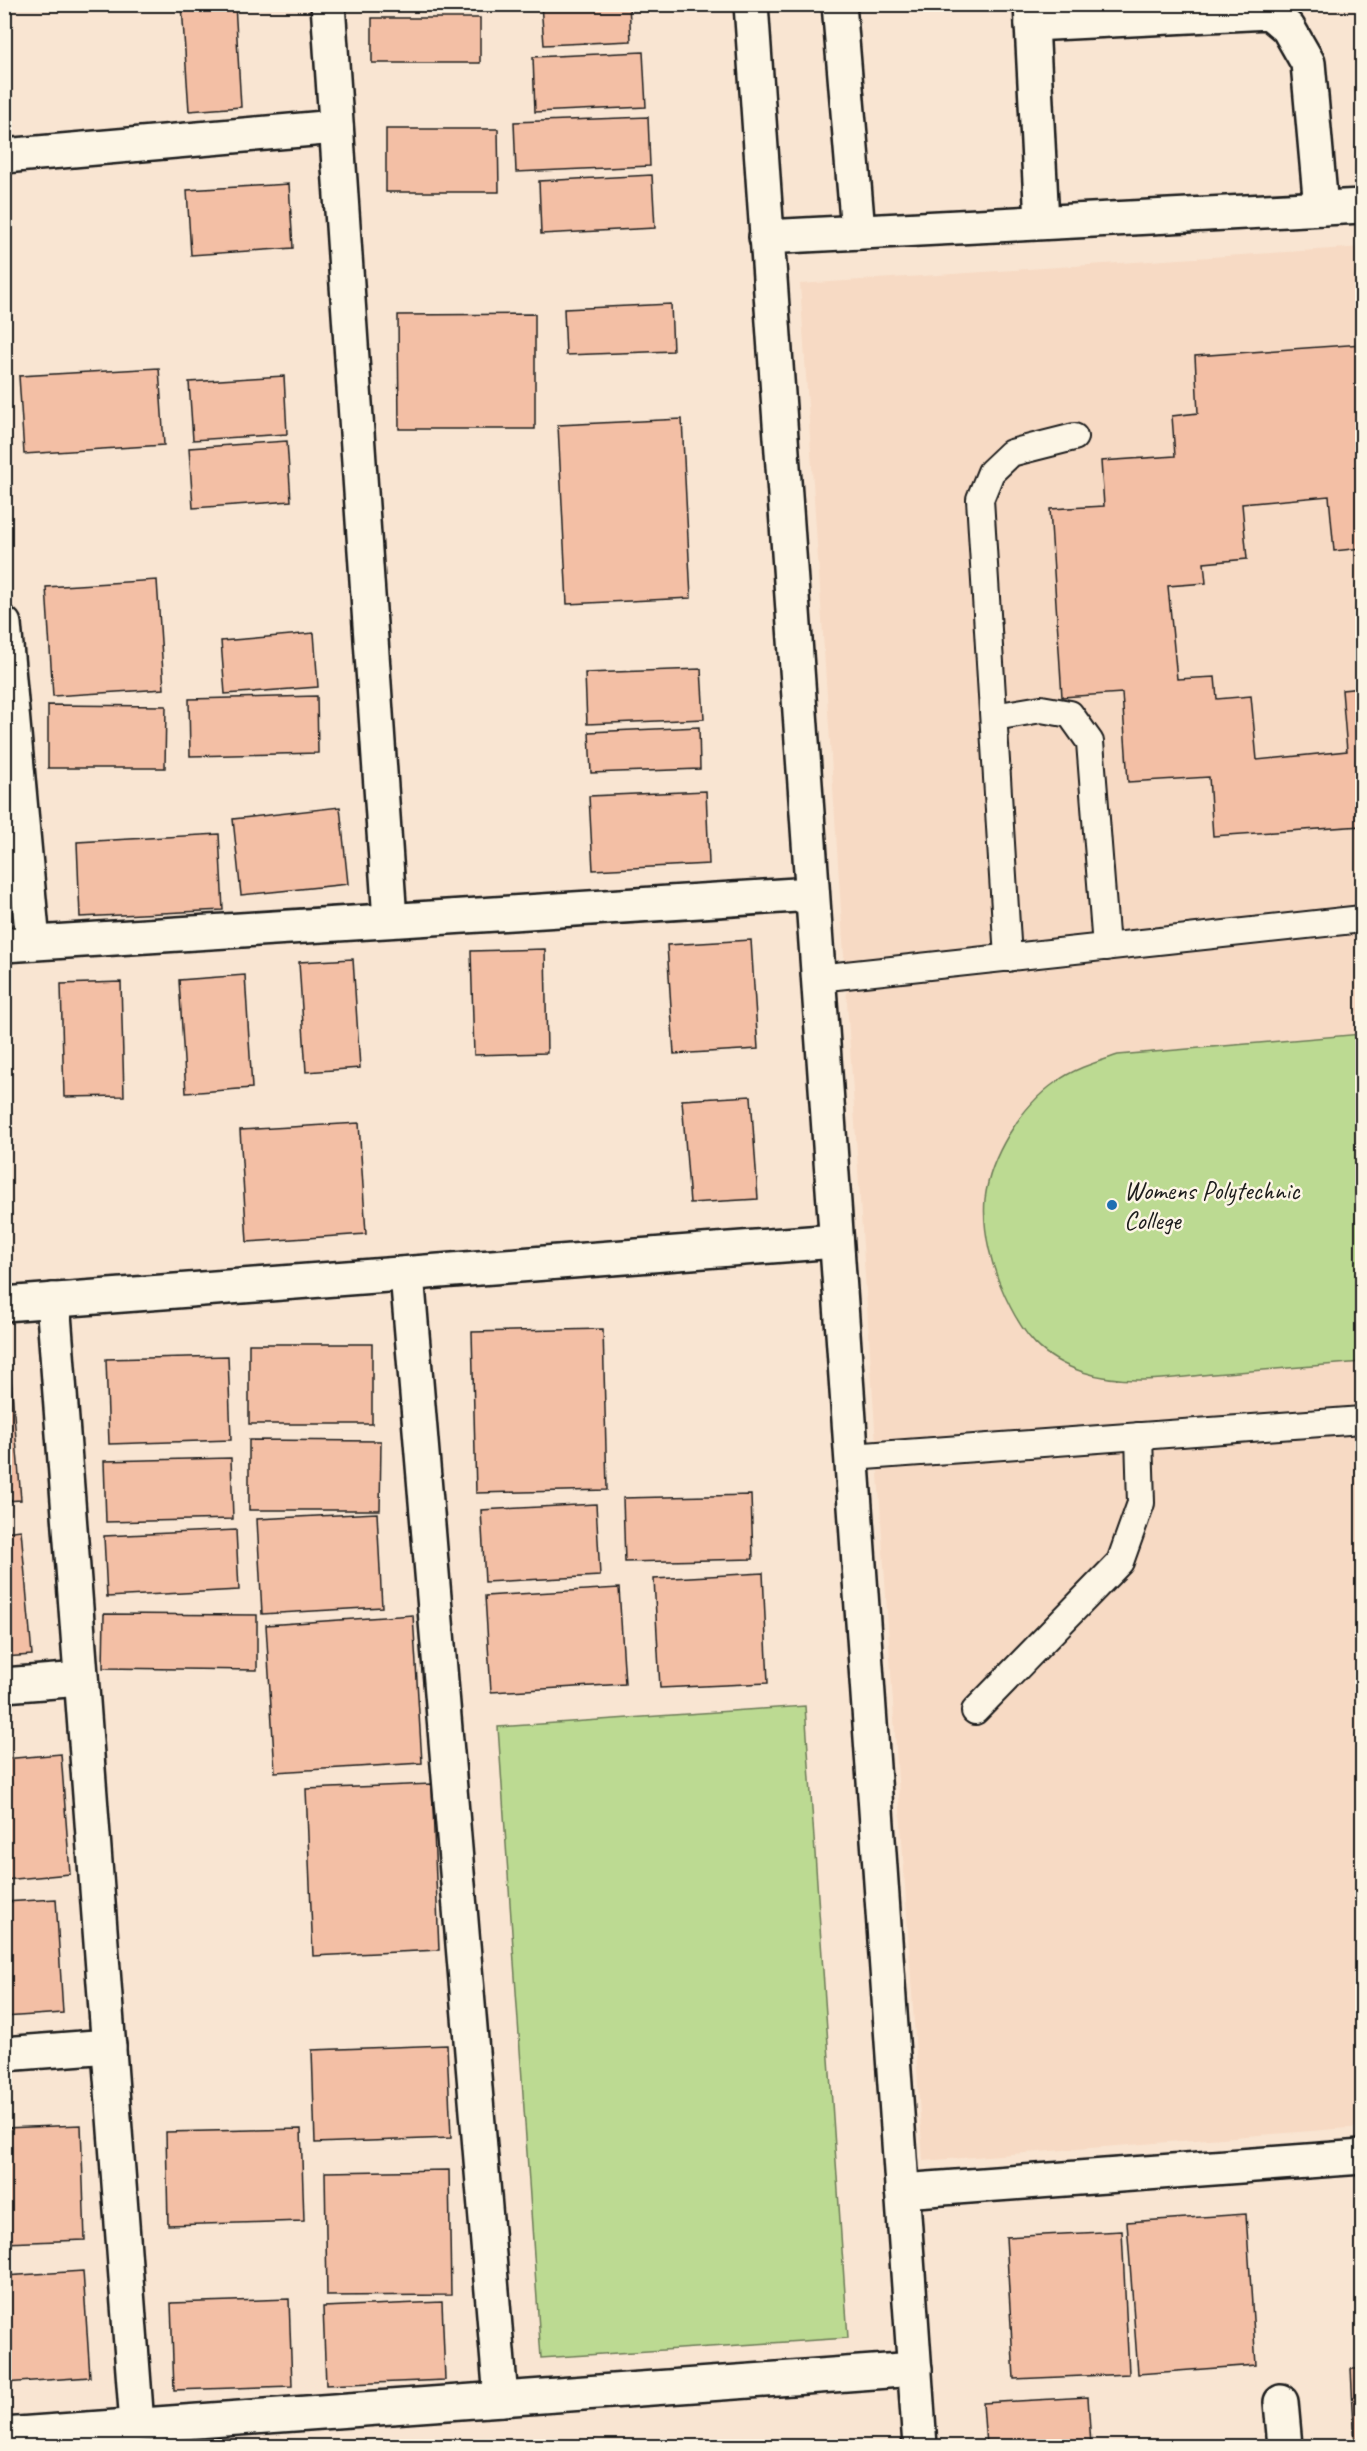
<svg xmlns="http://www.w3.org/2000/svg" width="1367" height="2451" viewBox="0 0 1367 2451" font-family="Caveat,sans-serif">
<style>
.built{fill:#f7dac4}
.green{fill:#bcda92;stroke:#6c7b57;stroke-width:1.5}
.building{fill:#f3bfa5;stroke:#1c1c1c;stroke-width:1.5}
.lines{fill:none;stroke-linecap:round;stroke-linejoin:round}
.service-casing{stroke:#1c1c1c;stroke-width:30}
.minor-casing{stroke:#1c1c1c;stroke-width:38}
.service{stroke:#fcf5e5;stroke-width:26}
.minor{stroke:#fcf5e5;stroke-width:33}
.poi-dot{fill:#1f6fb2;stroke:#fcf5e5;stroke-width:2}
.labels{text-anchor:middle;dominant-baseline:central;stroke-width:5;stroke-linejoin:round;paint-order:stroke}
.poi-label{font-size:26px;fill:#1c1c1c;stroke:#fcf5e5;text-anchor:start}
</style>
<rect width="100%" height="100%" fill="#f9e5d2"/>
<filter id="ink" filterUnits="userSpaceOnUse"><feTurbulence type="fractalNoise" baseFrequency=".0167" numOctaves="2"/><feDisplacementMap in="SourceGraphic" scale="12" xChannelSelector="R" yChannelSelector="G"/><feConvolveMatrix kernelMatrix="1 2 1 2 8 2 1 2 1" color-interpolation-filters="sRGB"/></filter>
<g filter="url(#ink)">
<path class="built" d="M1362,247v1880l-439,34 -123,-1877z"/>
<g class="green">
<path d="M1362,1034v328c-49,4 -99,8 -149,12 -43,4 -88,12 -130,-2 -42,-14 -60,-37 -78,-76 -13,-28 -23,-65 -20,-97 5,-42 36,-93 71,-117 19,-14 41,-20 62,-27z"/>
<path d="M805,1706l43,632 -307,20 -43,-631z"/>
</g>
<g class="building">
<path d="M205,4h30l6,103 -52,4 -7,-105z"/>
<path d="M388,4h107v4l-107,2z"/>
<path d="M541,4h88l2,37 -87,4z"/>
<rect x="372" y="18" width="108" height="45"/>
<path d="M643,52l3,55 -111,5 -2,-55z"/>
<path d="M648,117l2,49 -134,6 -2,-50z"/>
<path d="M386,129h112l1,63h-113z"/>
<path d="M652,175l3,53 -114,6 -2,-53z"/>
<path d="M289,184l4,64 -102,7 -4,-65z"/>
<path d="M671,304l2,47 -107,4 -2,-46z"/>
<path d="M535,314v115h-136l-1,-114z"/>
<path d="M1362,344v204l-28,3 -5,-55 -87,8 5,55 -43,4 2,20 -38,3 9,93 38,-2 2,22 34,-3 6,64 90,-9 -5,-61 20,-2v138l-149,10 -4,-59 -81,5 -6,-89 -60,4 -12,-188 54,-3 -3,-45 74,-5 -3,-40 26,-3 -3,-57z"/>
<path d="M159,368l5,77 -140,9 -5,-78z"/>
<path d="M284,376l3,58 -94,6 -4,-58z"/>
<path d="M682,419l9,179 -124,6 -9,-179z"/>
<path d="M287,441l4,60 -98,7 -4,-60z"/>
<path d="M157,580l7,109 -111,7 -7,-109z"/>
<path d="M314,633l4,54 -93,7 -4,-53z"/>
<path d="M701,669l3,50 -117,5 -2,-51z"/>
<path d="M317,696l1,57 -128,3 -1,-57z"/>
<path d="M48,705l118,1 -1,62h-117z"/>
<path d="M699,727l1,42 -109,4 -2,-41z"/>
<path d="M706,791l3,73 -116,6 -4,-74z"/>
<path d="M340,807l8,77 -107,11 -8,-76z"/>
<path d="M219,834l4,76 -143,7 -3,-75z"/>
<path d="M751,940l7,109 -84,5 -7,-109z"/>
<path d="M545,949l2,104 -73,2 -3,-104z"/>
<path d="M353,959l7,109 -54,4 -7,-110z"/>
<path d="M245,975l7,113 -66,5 -7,-113z"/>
<path d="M121,982l3,114 -60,1 -3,-113z"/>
<path d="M751,1096l7,103 -68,4 -8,-103z"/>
<path d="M359,1123l7,111 -119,8 -7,-112z"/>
<path d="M603,1329l4,161 -131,3 -4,-161z"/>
<rect x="249" y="1344" width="123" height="80"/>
<path d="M228,1356l3,84 -122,4 -3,-85z"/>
<path d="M11,1378l10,122 -17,1v-122z"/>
<path d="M249,1440l132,1 -1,69h-131z"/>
<path d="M231,1458l2,61 -127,3 -2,-61z"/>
<path d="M751,1495l2,64 -128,3 -2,-64z"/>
<path d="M596,1504l4,72 -115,6 -4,-72z"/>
<path d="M377,1513l5,94 -120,7 -5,-95z"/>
<path d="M21,1530l11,125 -28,2v-125z"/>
<path d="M236,1530l3,60 -132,7 -3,-61z"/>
<path d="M763,1573l5,110 -108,5 -6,-109z"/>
<path d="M619,1588l6,96 -134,8 -6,-96z"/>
<path d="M104,1614l153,1v55l-154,-2z"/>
<path d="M413,1615l9,148 -147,9 -9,-147z"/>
<path d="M61,1754l9,120 -66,6v-121z"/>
<path d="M432,1784l7,166 -126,6 -7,-167z"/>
<path d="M56,1899l7,114 -59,4v-115z"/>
<path d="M447,2045l4,93 -136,5 -3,-93z"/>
<path d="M81,2125l4,115 -81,3v-115z"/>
<path d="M301,2129l3,92 -136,4 -2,-93z"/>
<path d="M449,2170l2,125 -124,1 -2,-124z"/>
<path d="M1246,2214l10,151 -118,9 -11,-152z"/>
<path d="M1122,2231l7,143 -115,5 -8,-142z"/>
<path d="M83,2271l7,106 -86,6v-107z"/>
<path d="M289,2299l3,87 -118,4 -3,-87z"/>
<path d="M442,2302l3,78 -119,5 -3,-78z"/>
<path d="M1351,2369h11v77h-7z"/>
<path d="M1088,2397l3,49h-105l-3,-43z"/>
<path d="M664,2442v4h-79v-1z"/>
<path d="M850,2442l1,4h-83z"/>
</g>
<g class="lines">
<g class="service-casing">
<g id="service">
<path d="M994,717l47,-8 29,5 20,28 16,205"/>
<path d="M1008,958l-28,-459 11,-27 20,-19 63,-16"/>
<path d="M818,978l544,-59"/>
<path d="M851,1457l511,-37"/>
<path d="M975,1711l145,-149 21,-59 -2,-67"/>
</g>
</g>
<g class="minor-casing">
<g id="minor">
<path d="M328,4l62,916"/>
<path d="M751,4l169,2442"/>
<path d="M839,4l19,228"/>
<path d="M1031,4l11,218"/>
<path d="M1032,24l237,-12 19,16 20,35 13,145"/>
<path d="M4,156l332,-29"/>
<path d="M766,237l596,-31"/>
<path d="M4,624l29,319"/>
<path d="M4,945l808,-51"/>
<path d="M407,1274l94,1125"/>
<path d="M53,1300l84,1125"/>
<path d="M4,1304l832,-63"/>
<path d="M4,1685l77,-6"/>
<path d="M4,2054l105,-8"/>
<path d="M902,2191l460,-34"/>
<path d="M1281,2402l4,44"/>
<path d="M4,2435l911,-66"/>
</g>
</g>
<use href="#service" class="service"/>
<use href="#minor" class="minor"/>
</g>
</g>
<circle class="poi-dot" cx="1112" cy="1205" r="6"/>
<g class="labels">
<g class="poi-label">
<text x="1124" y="1190">Womens Polytechnic<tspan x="1124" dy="30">College</tspan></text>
</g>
</g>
<rect width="1367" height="2451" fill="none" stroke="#fcf5e5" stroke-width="24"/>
<rect x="12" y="12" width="1343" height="2427" fill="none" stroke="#1c1c1c" stroke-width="2" filter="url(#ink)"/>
</svg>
